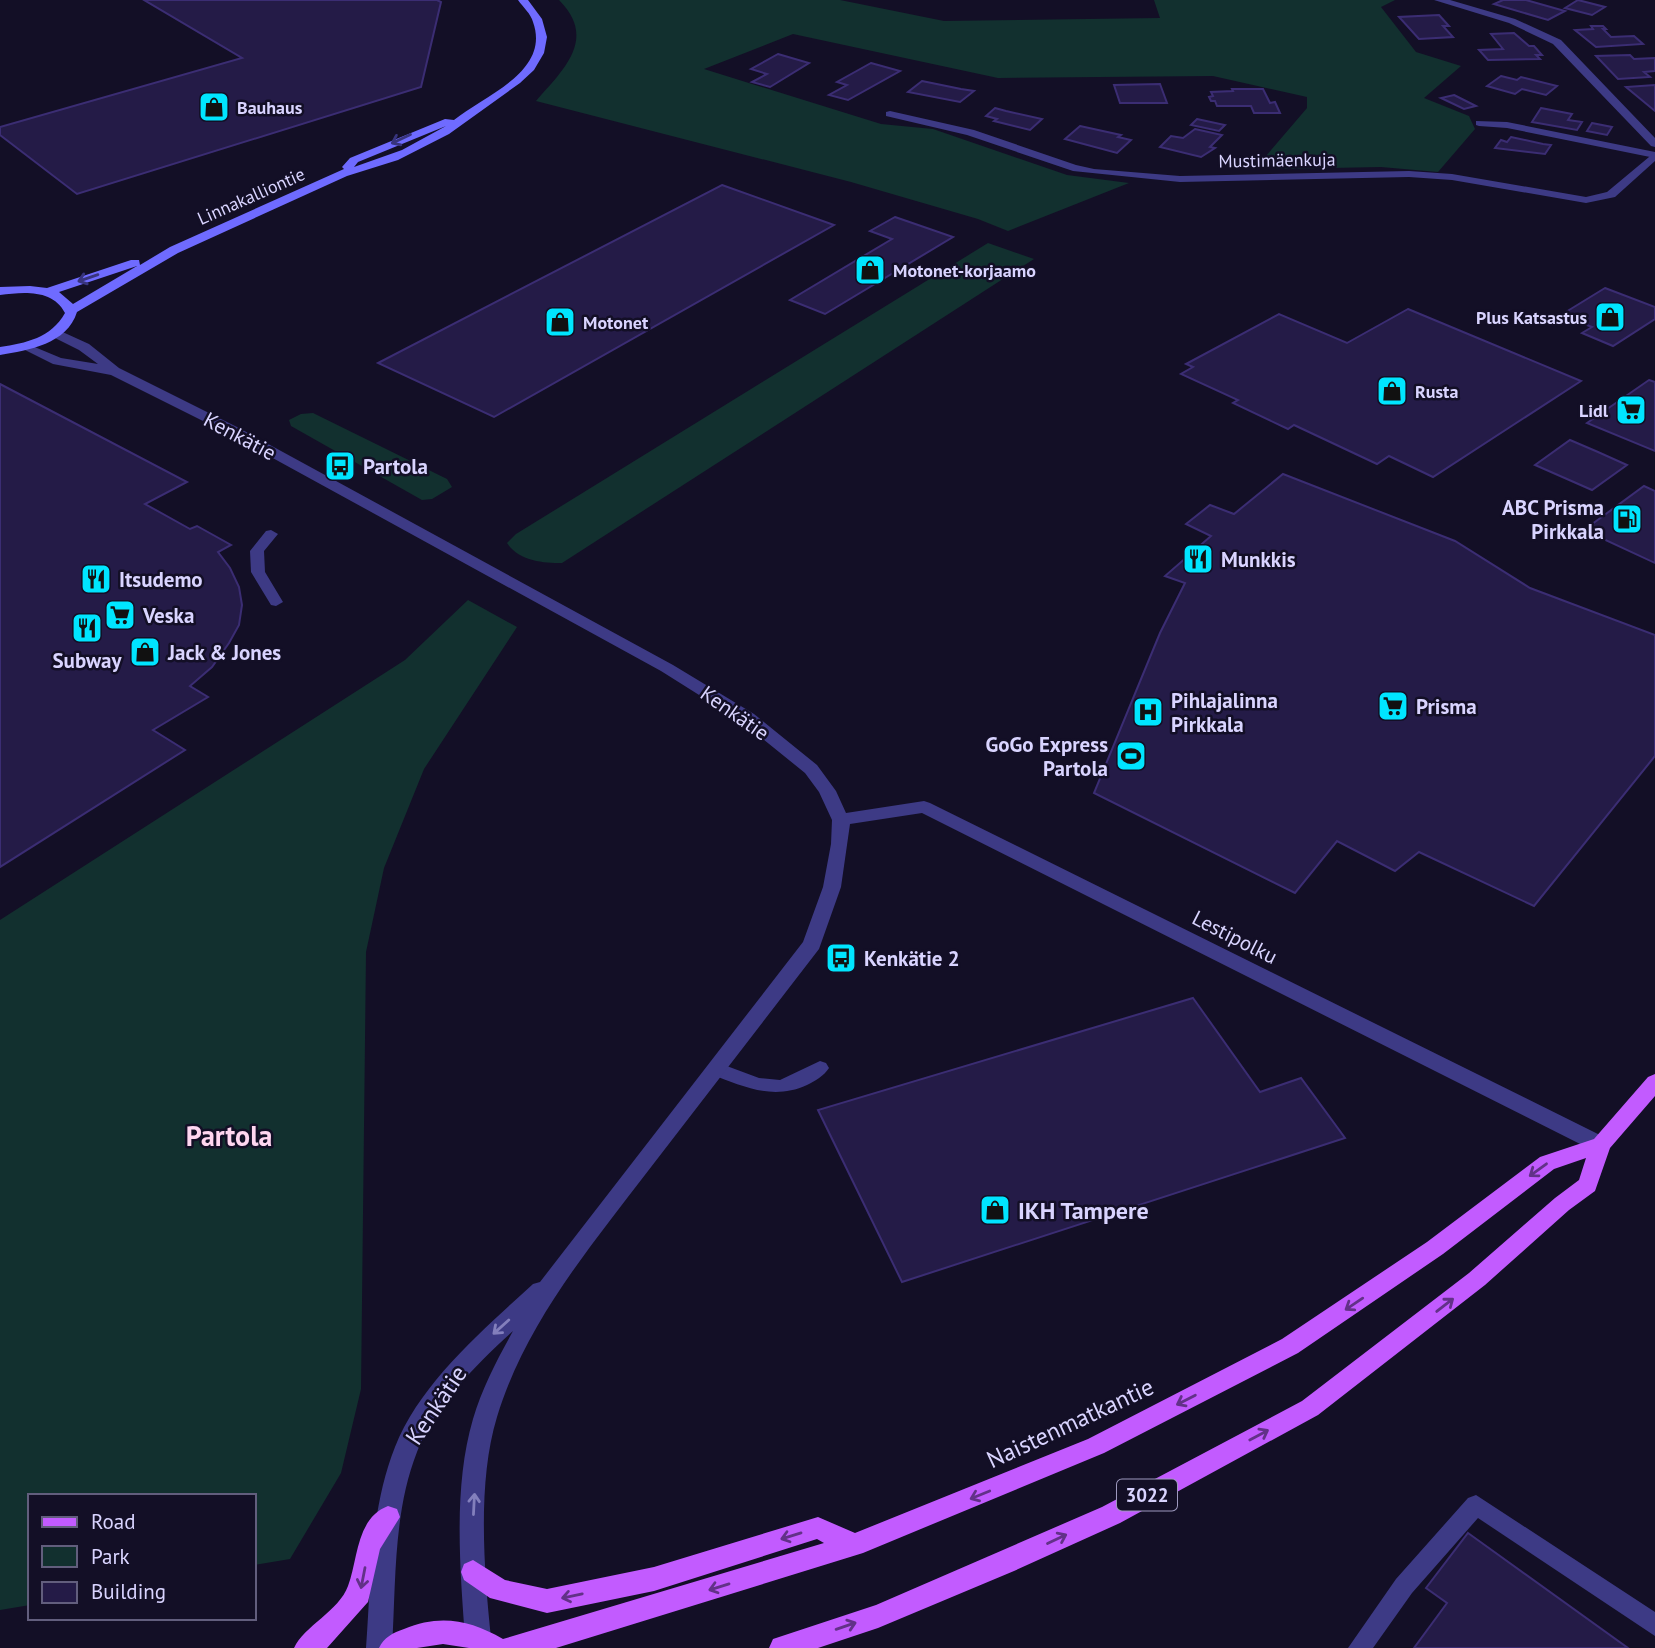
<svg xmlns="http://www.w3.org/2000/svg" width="1655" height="1648" viewBox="0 0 1655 1648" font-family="'PT Sans',sans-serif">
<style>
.green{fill:#12302f}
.building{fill:#241b47;stroke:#3b2d73;stroke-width:2}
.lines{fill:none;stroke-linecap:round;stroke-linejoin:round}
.service{fill:#3d3a85;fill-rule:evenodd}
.minor{fill:#3d3a85;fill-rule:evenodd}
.secondary{fill:#6f6bff;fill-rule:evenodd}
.primary{fill:#c25bff;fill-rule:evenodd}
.oneway{stroke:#38347d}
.oneway2{stroke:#623188}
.oneway3{stroke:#837fbc}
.labels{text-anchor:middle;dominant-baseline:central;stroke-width:5;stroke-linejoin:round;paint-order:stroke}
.far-poi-label{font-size:18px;font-weight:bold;fill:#d9d4ff;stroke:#130f26;text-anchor:start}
.far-street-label{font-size:18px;fill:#d9d4ff;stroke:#130f26}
.shield{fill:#130f26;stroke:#9e99be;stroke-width:2}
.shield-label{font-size:19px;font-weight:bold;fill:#d9d4ff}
.street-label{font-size:21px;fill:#d9d4ff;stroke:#130f26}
.poi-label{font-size:21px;font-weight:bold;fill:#d9d4ff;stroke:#130f26;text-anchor:start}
.near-poi-label{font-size:24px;font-weight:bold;fill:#d9d4ff;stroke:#130f26;text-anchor:start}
.near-street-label{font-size:24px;fill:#d9d4ff;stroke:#130f26}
.district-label{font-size:28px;font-weight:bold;fill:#ffd6f0;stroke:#130f26}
</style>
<rect width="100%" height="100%" fill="#130f26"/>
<g class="green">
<path d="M559,0h281l104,21 216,-3 -6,-18h241l-14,7 35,45 45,14 -37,32 45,18 6,13 -37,43 -57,-5 -103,2 -18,-6 47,-55v-11l-94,-21 -215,2 -205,-44 -89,35 177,55 52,5 134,46 62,8 -121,48 -30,-12 -127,-37 -315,-81c27,-31 62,-62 23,-101z"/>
<path d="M988,243l46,16 -472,304c-19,0 -43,-2 -55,-20l9,-9z"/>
<path d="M313,413l134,66 5,8 -20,12 -10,1 -131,-74 -2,-6 12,-6z"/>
<path d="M468,600l49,27 -93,142 -40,99 -18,84 -5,437 -20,84 -51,86 -36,6v-69h-224v109l-30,5v-690l405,-260z"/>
</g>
<g class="building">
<path d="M144,0h293l4,2 -20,85 -344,107 -77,-59v-8l242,-69z"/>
<path d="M1503,0h23l39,11 -17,9 -54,-16z"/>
<path d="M1578,0l27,7 -13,8 -27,-7z"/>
<path d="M1439,15l10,11h-6l10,11 -34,2 -20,-22z"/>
<path d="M1591,26h12l3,3h-3l8,8 23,-1 9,8 -47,3 -21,-17 18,-1z"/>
<path d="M1514,33l15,13h5l8,9h-6l4,4 -52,1 -9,-10 24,-1 -12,-15z"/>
<path d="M778,54l31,9 -39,24 -18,-5 15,-8 -16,-5z"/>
<path d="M1630,55l4,4 21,-1v13l-11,1 6,5 -32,2 -22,-23z"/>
<path d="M871,63l29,8 -52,29 -19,-5 18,-10 -10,-3z"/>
<path d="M1501,76l16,4 4,-3 36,9 -11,9 -24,-6 -7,5 -28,-8z"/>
<path d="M922,81l39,8 13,2 -14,11 -52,-10z"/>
<path d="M1160,84l7,19h-47l-6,-18z"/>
<path d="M1655,85v26l-29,-24z"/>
<path d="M1232,89h31l7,14 5,-1 5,11h-26l-3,-7h-34l-2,-5h-4l-2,-4 4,-1 -2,-4 22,-1z"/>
<path d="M1454,95l22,11 -12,3 -23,-11z"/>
<path d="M995,108l11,3 36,8 -12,11 -36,-9 3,-2 -11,-3z"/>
<path d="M1541,108l31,6 -4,6 14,2 -5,8 -45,-8z"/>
<path d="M1197,119l28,6 -6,6 -28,-6z"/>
<path d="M1592,123l20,4 -5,8 -20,-4z"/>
<path d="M1080,126l41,9 -3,2 13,3 -14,13 -52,-14z"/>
<path d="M1195,129l27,6 -12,12 5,1 -14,9 -41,-10 11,-11 12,2z"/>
<path d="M1511,137l32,7 8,1 -6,9 -50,-6 6,-8 6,2z"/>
<path d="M722,185l112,40 -340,192 -116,-54z"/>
<path d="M895,217l58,20 -128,77 -35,-14 102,-61 -22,-8z"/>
<path d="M1605,288l50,19v12l-42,27 -31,-13 10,-6 -31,-12z"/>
<path d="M1408,309l173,72 -148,96 -44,-21 -12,8 -83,-39 -6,4 -55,-26 5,-3 -57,-26 12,-7 -7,-3 93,-50 68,29z"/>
<path d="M1649,380l6,2v69l-68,-28z"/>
<path d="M0,384l187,98 -42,22 45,25 7,-3 34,19 -13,7 12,16 9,19 3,18 -3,20 -10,18 -17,24 -22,19 18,11 -55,33 32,20 -185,117z"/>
<path d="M1570,440l28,12 29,13 -35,25 -57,-25z"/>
<path d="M1283,474l172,67 75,47 125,47v121l-121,150 -115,-54 -24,19 -58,-30 -42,52 -201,-100 66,-160 25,-50 -20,-7 46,-40 -25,-12 24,-19 24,9z"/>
<path d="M1644,486l11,5v72l-71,-33z"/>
<path d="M1193,998l67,94 41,-14 44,60 -443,144 -84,-172z"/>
<path d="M1468,1533l160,115h-214l33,-45 -21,-15z"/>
</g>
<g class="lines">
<g class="service">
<path d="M1476,121l31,1 148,30v6l-148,-30 -28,-2 -3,-1z"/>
<path d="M271,530l7,4 -14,17 1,21 18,30 -7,4 -5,-1 -20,-33 -1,-21 16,-20z"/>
<path d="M820,1061l6,2 3,5c-5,8 -14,13 -22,17 -35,16 -64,1 -97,-11l-3,-5 3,-5 6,-2 43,16 21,2z"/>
<path d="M1476,1495l179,117v24l-177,-118 -66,75 -39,55h-25l48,-69 72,-81z"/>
</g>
<g class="minor">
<path d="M1434,0h16l65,19 46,21 94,98v9l-4,-1 -98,-102 -44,-21z"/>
<path d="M890,111l84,19 102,35 18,4 86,7 229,-5 43,3 134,23 21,-5 48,-40v9l-40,36 -29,6 -134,-23 -43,-3 -229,5 -107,-11 -106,-36 -81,-19v-4z"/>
<path d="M56,329l33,15 30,24 120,60 434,237 81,49 63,51 19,26 10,22 78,-12 6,2 678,336 3,6 -3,6 -7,2 -7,-2 -672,-338 -72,11 -9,63 -22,62c-57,74 -114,148 -171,222 -58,76 -123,153 -151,246 -20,65 -13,154 -6,221l-4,9h-18l-4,-9c-5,-70 -12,-151 8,-219 9,-31 25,-61 40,-88 -35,32 -79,75 -96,121 -24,61 -21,131 -25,196h-26c5,-67 4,-138 29,-201 25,-64 89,-118 138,-163l7,-2 263,-340 20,-55 8,-43 1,-24 -13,-28 -14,-19 -63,-51 -81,-51 -432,-237 -118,-59 -58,-11 -34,-17 6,-4 36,15 37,6 -19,-14 -28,-14 -1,-3z"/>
</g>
<path class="secondary" d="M518,0h10l14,19 5,18 -3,16 -10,17 -14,13 -71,51 -51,26 -51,16 -169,77 -101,59c-10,32 -48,38 -77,43v-8c26,-4 51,-9 65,-34 -12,-24 -42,-21 -65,-18v-8l30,-1 17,2 84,-28h8l1,5 30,-18 174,-78 -2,-2 8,-9 95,-39 9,1c29,-24 97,-48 79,-98 -2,-8 -10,-15 -15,-22zM446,126l-44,24 -48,17 4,-5zM137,266l-64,38 -14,-12z"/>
<g class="primary">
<path d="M1655,1074v22l-45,52 -15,43 -26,19 -84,75 -167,130 -198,108 -106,48 -136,57 -60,20h-49l4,-9 103,-34 226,-98 200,-106 167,-128 86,-75 24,-18 7,-22 -32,11 -111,85 -145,99 -194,100 -241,100 -307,95h-87l-26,-4 -26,4h-38c5,-11 14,-15 25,-19 36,-15 66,-9 99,10l321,-96 -7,-4 -163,52 -107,22 -57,-15 -26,-18 -3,-8 3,-8 9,-4 32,20 42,9 107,-22 164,-50 37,16 233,-94 194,-100 145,-97 113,-85 54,-18 54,-62z"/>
<path d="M388,1506l9,3 3,8 -20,32 -12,53 -41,46h-33c10,-22 45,-37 54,-62 10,-26 8,-68 40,-80z"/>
</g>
</g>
<defs><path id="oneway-shaft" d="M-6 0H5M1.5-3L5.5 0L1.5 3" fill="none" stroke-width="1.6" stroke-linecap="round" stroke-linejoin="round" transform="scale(1.75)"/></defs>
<g class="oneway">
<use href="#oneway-shaft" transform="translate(401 139) rotate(155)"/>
<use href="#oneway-shaft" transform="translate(88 278) rotate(161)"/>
</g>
<g class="oneway2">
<use href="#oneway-shaft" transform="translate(1538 1170) rotate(144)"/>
<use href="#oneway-shaft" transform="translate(1354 1304) rotate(146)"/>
<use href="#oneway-shaft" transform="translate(1445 1305) rotate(-38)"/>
<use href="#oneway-shaft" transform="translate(1186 1400) rotate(153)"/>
<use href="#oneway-shaft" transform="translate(1259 1435) rotate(-28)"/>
<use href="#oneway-shaft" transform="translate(980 1495) rotate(158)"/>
<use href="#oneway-shaft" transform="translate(791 1536) rotate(163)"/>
<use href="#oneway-shaft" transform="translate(1057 1539) rotate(-25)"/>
<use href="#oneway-shaft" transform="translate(363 1578) rotate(101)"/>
<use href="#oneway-shaft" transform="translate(719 1587) rotate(163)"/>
<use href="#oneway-shaft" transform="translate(572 1596) rotate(168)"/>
<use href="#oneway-shaft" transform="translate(846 1626) rotate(-19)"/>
</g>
<g class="oneway3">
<use href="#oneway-shaft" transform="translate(501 1327) rotate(138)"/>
<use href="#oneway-shaft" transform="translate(474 1504) rotate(-87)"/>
</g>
<defs>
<g id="shop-square" transform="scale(1.575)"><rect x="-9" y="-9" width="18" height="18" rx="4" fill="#00e5ff" stroke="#130f26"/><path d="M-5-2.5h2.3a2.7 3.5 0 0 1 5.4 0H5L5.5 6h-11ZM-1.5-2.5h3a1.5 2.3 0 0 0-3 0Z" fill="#111"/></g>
<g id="supermarket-square" transform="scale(1.575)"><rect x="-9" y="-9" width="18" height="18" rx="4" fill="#00e5ff" stroke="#130f26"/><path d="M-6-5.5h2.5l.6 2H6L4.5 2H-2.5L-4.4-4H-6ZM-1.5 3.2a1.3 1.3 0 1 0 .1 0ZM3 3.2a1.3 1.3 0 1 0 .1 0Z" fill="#111"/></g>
<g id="bus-square" transform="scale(1.575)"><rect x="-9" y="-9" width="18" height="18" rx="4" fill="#00e5ff" stroke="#130f26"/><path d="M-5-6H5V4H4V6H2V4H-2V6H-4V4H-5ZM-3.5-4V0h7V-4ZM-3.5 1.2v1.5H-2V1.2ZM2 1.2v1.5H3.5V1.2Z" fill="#111"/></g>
<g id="fuel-square" transform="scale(1.575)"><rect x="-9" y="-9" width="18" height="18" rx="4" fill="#00e5ff" stroke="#130f26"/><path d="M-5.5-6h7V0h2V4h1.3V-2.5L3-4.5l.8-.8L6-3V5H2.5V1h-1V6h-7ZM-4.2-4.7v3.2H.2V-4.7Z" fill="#111"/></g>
<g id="restaurant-square" transform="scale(1.575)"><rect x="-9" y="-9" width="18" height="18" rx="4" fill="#00e5ff" stroke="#130f26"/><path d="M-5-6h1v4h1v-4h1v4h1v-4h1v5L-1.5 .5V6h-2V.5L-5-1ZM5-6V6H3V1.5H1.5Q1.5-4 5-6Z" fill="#111"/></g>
<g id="hospital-square" transform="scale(1.575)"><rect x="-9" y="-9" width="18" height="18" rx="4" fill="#00e5ff" stroke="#130f26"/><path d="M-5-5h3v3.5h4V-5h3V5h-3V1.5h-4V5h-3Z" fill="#111"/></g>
<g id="stadium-square" transform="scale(1.575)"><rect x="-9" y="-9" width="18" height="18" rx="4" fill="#00e5ff" stroke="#130f26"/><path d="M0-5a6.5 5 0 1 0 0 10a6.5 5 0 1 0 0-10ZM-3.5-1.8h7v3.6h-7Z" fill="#111"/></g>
</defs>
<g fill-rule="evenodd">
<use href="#shop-square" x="214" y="107"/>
<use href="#shop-square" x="870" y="270"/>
<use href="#shop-square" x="1610" y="317"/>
<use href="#shop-square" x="560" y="322"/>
<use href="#shop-square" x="1392" y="391"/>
<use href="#supermarket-square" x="1631" y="410"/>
<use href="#bus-square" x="340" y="466"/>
<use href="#fuel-square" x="1627" y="519"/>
<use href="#restaurant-square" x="1198" y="559"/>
<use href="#restaurant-square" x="96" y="579"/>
<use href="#supermarket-square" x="120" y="615"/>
<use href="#restaurant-square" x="87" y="628"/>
<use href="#shop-square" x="145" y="652"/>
<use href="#supermarket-square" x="1393" y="706"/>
<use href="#hospital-square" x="1148" y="712"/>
<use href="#stadium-square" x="1131" y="756"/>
<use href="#bus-square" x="841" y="958"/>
<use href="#shop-square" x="995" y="1210"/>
</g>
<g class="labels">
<g class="far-poi-label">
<text x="237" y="107">Bauhaus</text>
<text x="893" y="270">Motonet-korjaamo</text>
<text x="1587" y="317" text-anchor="end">Plus Katsastus</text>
<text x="583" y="322">Motonet</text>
<text x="1415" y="391">Rusta</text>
<text x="1608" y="410" text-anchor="end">Lidl</text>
</g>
<g class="far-street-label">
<text transform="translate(1277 160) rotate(-1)">Mustimäenkuja</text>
<text transform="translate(251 196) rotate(-24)">Linnakalliontie</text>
</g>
<rect class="shield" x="1117" y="1479.5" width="60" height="31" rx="5"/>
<g class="shield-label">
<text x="1147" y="1495">3022</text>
</g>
<g class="street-label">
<text transform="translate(240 436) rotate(28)">Kenkätie</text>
<text transform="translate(735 713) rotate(35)">Kenkätie</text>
<text transform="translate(1235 937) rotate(27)">Lestipolku</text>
</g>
<g class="poi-label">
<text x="363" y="466">Partola</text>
<text x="1604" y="507" text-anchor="end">ABC Prisma<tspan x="1604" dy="24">Pirkkala</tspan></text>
<text x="1221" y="559">Munkkis</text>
<text x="119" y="579">Itsudemo</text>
<text x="143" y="615">Veska</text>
<text x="168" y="652">Jack &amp; Jones</text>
<text x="87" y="660" text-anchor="middle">Subway</text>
<text x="1171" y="700">Pihlajalinna<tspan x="1171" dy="24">Pirkkala</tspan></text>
<text x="1416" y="706">Prisma</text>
<text x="1108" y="744" text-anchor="end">GoGo Express<tspan x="1108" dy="24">Partola</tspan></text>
<text x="864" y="958">Kenkätie 2</text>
</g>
<g class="near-poi-label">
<text x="1018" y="1210">IKH Tampere</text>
</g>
<g class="near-street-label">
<text transform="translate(436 1405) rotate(-56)">Kenkätie</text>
<text transform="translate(1070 1423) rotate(-25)">Naistenmatkantie</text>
</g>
<g class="district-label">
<text x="229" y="1135">Partola</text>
</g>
</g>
<rect x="28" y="1494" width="228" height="126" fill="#130f26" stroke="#625e7d" stroke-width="2"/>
<rect x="42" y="1517" width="35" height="10" fill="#c25bff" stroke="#625e7d" stroke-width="2"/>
<text x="91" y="1529" font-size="21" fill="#d9d4ff">Road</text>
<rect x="42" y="1546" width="35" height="21" fill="#12302f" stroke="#625e7d" stroke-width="2"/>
<text x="91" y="1564" font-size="21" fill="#d9d4ff">Park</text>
<rect x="42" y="1582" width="35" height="21" fill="#241b47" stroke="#625e7d" stroke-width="2"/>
<text x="91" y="1599" font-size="21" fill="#d9d4ff">Building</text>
</svg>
